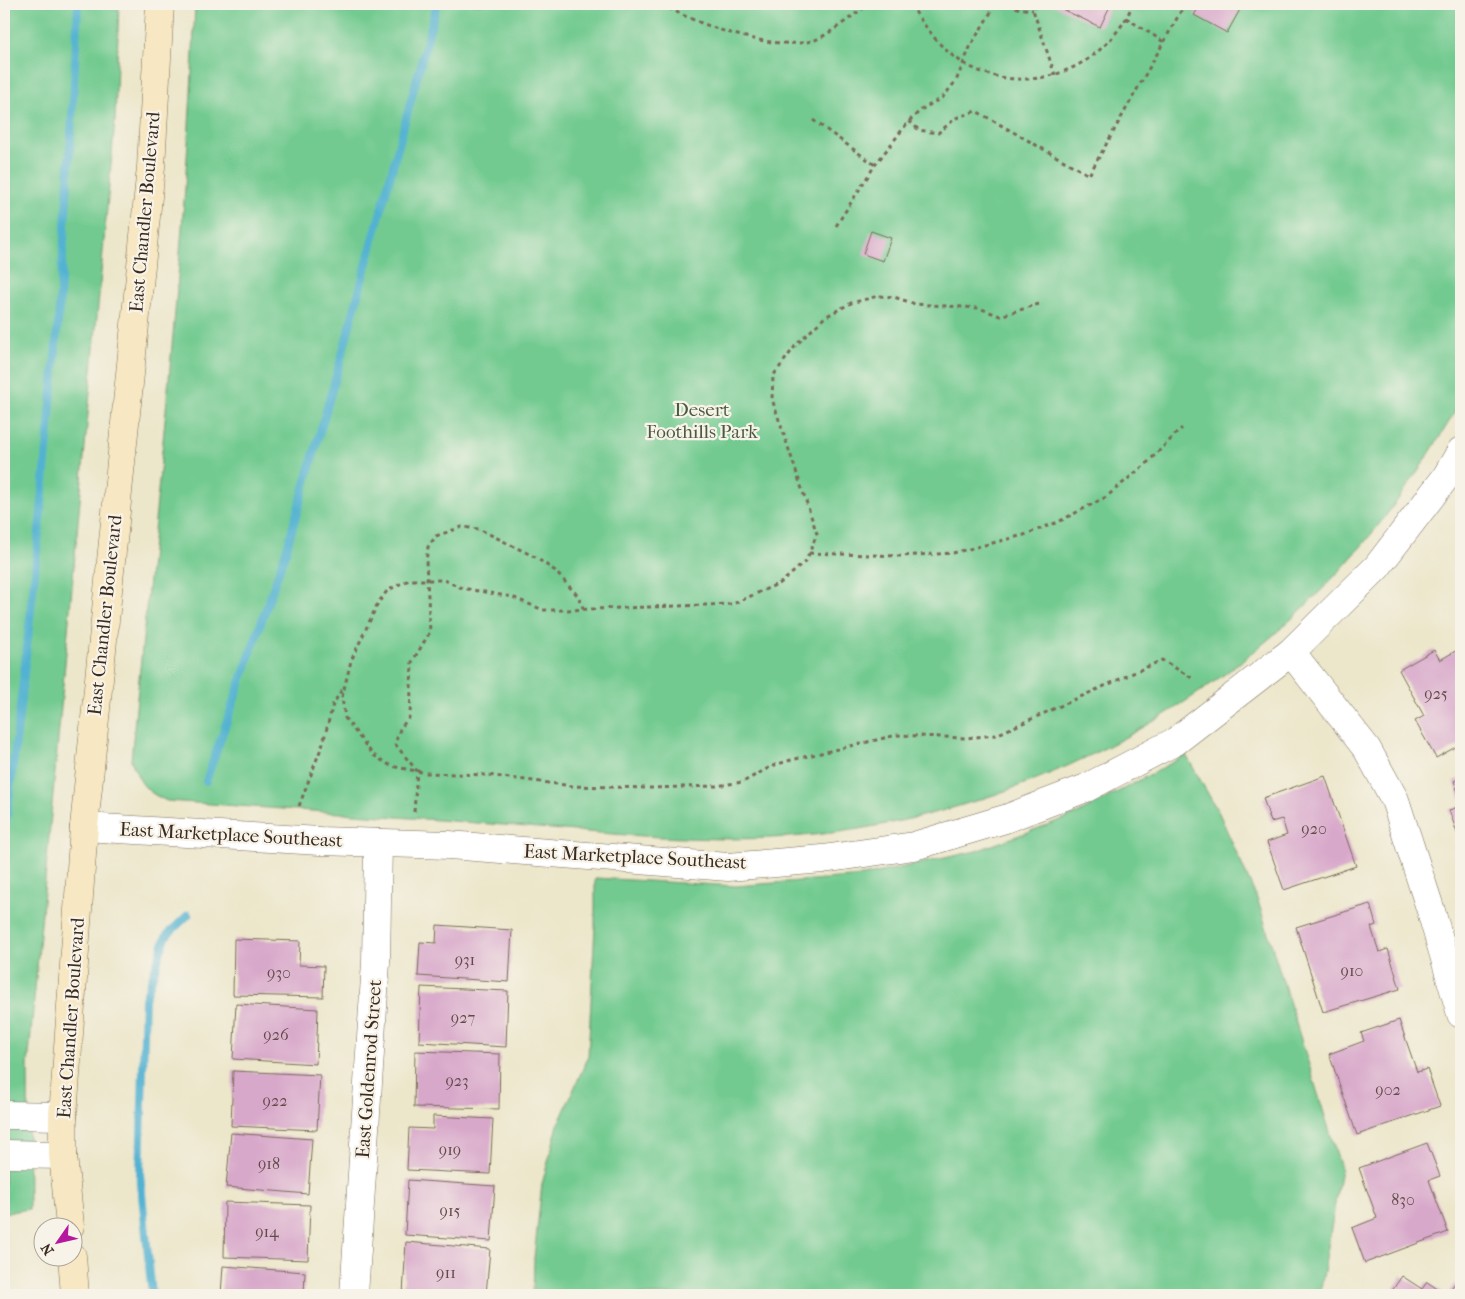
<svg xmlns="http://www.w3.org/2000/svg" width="1465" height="1299" viewBox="0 0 1465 1299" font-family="'IM FELL French Canon',serif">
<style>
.green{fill:#72ca90;stroke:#567a57}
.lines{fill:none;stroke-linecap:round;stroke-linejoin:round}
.stream{stroke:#53b2d1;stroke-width:8}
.building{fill:#d8a8ca}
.minor-casing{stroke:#796c5a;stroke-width:29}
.tertiary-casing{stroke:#796c5a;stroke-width:29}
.secondary-casing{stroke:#796c5a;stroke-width:29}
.path{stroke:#796c5a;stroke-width:3;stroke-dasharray:4 4;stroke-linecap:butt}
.minor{stroke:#fff;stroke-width:28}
.tertiary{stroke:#fff;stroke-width:28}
.secondary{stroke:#f7e8c3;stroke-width:28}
.labels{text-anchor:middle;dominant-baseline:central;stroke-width:4.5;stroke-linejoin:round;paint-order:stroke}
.number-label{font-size:16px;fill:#624a49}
.street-label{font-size:19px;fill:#3b2a1e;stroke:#f7f3e8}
.park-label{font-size:19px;fill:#4c5a40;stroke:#f7f3e8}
</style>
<rect width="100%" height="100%" fill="#f7f3e8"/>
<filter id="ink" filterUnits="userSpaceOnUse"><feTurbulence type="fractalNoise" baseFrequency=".02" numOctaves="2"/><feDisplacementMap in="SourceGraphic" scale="10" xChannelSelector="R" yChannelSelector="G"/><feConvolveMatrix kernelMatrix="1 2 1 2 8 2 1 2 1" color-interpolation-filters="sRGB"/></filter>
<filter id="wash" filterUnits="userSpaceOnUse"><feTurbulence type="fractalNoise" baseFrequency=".0096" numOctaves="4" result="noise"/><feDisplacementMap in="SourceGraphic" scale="20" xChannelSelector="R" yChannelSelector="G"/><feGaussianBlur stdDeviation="1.12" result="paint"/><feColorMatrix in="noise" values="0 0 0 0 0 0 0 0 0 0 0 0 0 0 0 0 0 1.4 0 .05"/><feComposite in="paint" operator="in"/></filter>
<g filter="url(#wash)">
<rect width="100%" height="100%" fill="#ece6ca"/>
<g class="green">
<path d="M4,4h115l-4,117 -87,944 1,144 -25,4z"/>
<path d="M195,4h1266v398c-24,40 -48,79 -77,116 -131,171 -332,284 -545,314 -110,15 -225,2 -336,-7 -112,-9 -224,-16 -336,-24 -23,-10 -27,-18 -36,-41 24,-251 55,-504 64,-756z"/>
<path d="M1186,755l33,58 39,88 83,267 -21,127h-787l1,-37 8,-74 16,-59 30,-68 7,-131v-48l141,8 127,-10 113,-25 101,-37z"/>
</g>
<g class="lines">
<g class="stream">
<path d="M206,781l80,-230 54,-189 97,-358"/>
<path d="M4,837c36,-278 61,-553 74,-833"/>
<path d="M152,1295l-12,-121 5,-175 21,-63 22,-21"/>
</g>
</g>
<g id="blocks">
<g class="building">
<path d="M1051,4h60l-11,23z"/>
<path d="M1201,4h42l-16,29 -33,-18z"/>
<path d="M871,231l20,7 -8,23 -20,-7z"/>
<path d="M1459,649l2,5v90l-25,14 -21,-37 9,-5 -25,-46 35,-20 6,10z"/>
<path d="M1325,776l31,90 -72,24 -17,-48 20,-7 -5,-16 -11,3 -8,-24z"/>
<path d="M1461,778v23l-7,-20z"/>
<path d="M1461,806v38l-12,-34z"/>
<path d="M1370,904l6,21 -5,2 8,25 9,-3 12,40 -77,23 -27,-85z"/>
<path d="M437,925l75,5 -3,52 -91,-6 2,-34 16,1z"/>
<path d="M234,939l66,2 -1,24 25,1 -1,31 -90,-2z"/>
<path d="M421,987l87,4 -2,56 -87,-5z"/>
<path d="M236,1004l82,5 -2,55 -83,-5z"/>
<path d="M1399,1020l18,52 10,-3 13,37 -83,29 -28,-81 35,-13 -3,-8z"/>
<path d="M415,1051l85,3 -1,55 -85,-2z"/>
<path d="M233,1071l87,4 -3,55 -86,-4z"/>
<path d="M433,1116l60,3 -3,55 -83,-4 2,-42 24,1z"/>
<path d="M231,1133l81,6 -4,55 -82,-7z"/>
<path d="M1427,1143l13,33 -11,4 19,52 -83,31 -13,-35 25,-10 -18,-50z"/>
<path d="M408,1180l87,6 -4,55 -86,-6z"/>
<path d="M225,1202l85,3 -2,55 -84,-3z"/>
<path d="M406,1242l84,7 -4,46h-83z"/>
<path d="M223,1266l82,6 -1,23h-83z"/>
<path d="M1402,1276l20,13 5,-7 20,13 7,-11 7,4v7h-72z"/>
</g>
</g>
</g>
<g filter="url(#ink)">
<use href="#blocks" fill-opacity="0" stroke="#796c5a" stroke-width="1"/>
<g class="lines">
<g class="minor-casing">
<g id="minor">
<path d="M1291,652l76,97 28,51 36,111 30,103"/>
<path d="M4,1115l59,1"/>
<path d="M4,1154l59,1"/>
<path d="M354,1295l22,-333 2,-119"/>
</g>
</g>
<g class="tertiary-casing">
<path id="tertiary" d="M84,827l236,14 129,4 279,22 95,-8 91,-13 91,-27 81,-31 90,-47 115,-89 86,-85 69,-90 15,-26"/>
</g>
<g class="secondary-casing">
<g id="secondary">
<path d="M70,1226l-7,-71v-39l21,-289 67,-660 9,-163"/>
<path d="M72,1256l3,39"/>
</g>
</g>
<g class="path">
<path d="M662,4c34,21 114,49 153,36 14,-5 41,-27 54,-36"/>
<path d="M912,4c4,12 13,21 21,32 44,56 126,57 175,6 10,-11 20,-23 24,-38"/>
<path d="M1008,4l10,4 15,2"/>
<path d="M1036,4l-3,6 22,65"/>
<path d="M1126,18l38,24"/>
<path d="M813,120l62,45"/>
<path d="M909,121l10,9 19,3 18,-15 20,-7 113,64 96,-171"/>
<path d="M836,226l39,-61 34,-44 12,-11 22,-13 13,-16 15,-36 25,-41"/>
<path d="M1039,304l-39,12 -21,-8 -64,-4 -21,-7 -16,-1 -27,7 -26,14 -29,28 -23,31 -1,23 45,135 -11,27 -24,21 -49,22 -168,6h-22l-31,-13 -50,-9 -18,-8h-35l-9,4 -13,7 -9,12 -27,58 -9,36 3,21 28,37 18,11 36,7 60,2 85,11 77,2 67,-2 27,-4 29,-16 19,-6 106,-25 68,3 31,-3 166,-75 30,18"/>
<path d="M809,553l91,3 53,-3 71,-18 34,-13 48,-25 41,-34 35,-35"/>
<path d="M299,806l24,-63 10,-39 10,-16"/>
<path d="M414,812l3,-41 -22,-27 5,-15 10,-13 2,-54 18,-30 -4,-71 2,-14 8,-11 26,-9 17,2 56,28 19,13 24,26 6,14"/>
</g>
<use href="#minor" class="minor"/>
<use href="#tertiary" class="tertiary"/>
<use href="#secondary" class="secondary"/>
</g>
</g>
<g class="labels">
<g class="number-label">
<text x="1436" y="693">925</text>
<text x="1314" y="828">920</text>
<text x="465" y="959">931</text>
<text x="1352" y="970">910</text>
<text x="279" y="972">930</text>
<text x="463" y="1017">927</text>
<text x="276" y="1034">926</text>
<text x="457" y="1080">923</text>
<text x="1388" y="1089">902</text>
<text x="275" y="1100">922</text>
<text x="450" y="1149">919</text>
<text x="269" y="1163">918</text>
<text x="1403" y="1199">830</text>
<text x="450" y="1210">915</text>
<text x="267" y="1231">914</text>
<text x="446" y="1272">911</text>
</g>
<g class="street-label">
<text transform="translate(145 212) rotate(-85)">East Chandler Boulevard</text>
<text transform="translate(105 615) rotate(-84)">East Chandler Boulevard</text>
<text transform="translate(231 835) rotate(3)">East Marketplace Southeast</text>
<text transform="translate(635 857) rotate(3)">East Marketplace Southeast</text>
<text transform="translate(71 1018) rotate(-86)">East Chandler Boulevard</text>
<text transform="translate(369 1069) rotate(-86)">East Goldenrod Street</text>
</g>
<g class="park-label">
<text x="702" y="410">Desert<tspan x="702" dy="22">Foothills Park</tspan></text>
</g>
</g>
<rect width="1465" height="1299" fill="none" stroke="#f7f3e8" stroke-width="20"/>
<g transform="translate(58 1242) rotate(236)"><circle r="24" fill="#f7f3e8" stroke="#aca397"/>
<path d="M0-4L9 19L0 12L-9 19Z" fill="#b5179e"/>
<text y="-8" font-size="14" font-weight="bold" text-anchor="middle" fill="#3b2a1e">N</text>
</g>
</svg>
